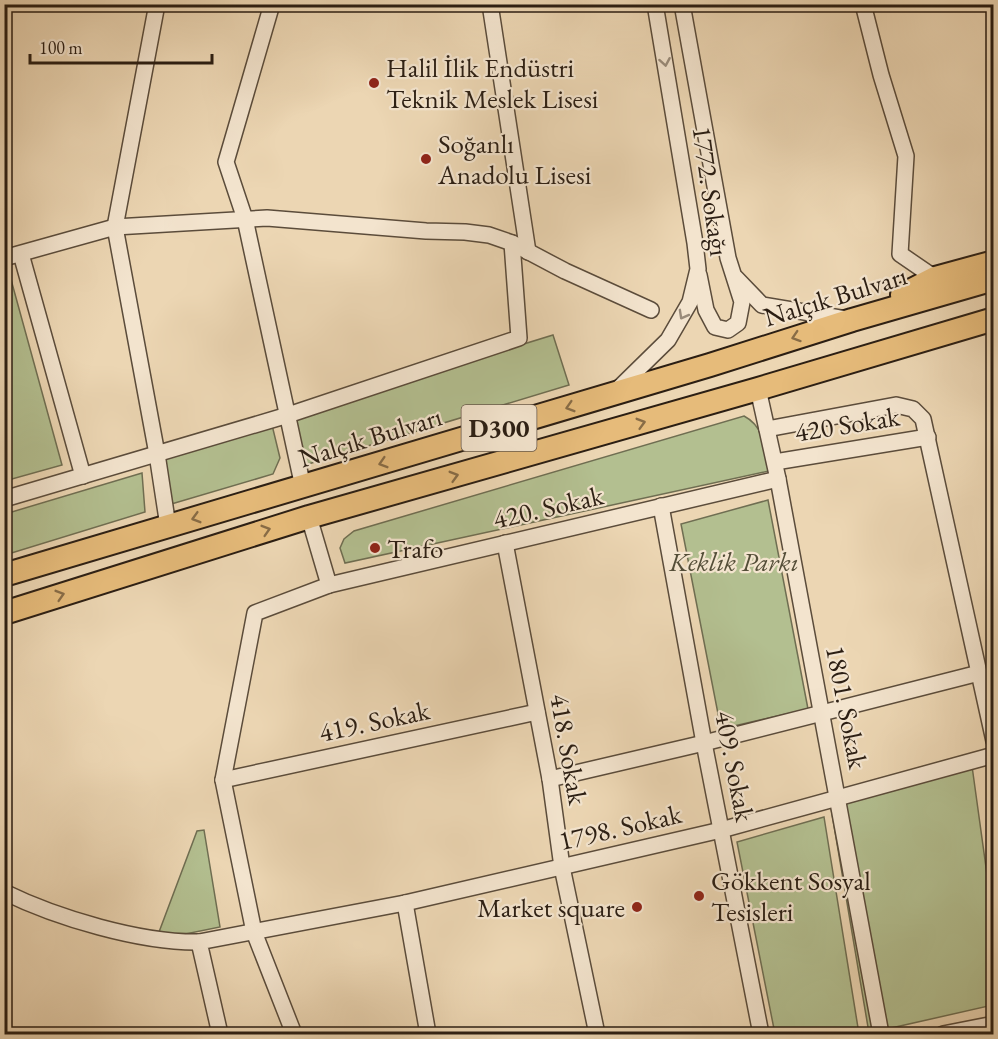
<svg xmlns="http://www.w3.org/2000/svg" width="998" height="1039" viewBox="0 0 998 1039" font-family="'EB Garamond',serif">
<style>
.green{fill:#b3bf90;stroke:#6f6e52;stroke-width:1.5}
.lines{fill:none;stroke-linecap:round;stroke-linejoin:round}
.minor-casing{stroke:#5b4c3b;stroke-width:18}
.highway-casing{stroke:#2b1e13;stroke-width:26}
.minor{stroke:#f3e4ce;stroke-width:15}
.highway{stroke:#e6bb7a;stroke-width:22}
.oneway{stroke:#998b7a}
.oneway2{stroke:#886c46}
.poi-dot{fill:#8f2418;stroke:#f3e4ce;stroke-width:2}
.labels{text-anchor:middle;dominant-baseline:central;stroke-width:4.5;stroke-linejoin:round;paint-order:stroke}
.shield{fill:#f3e4ce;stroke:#67594b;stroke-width:1.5}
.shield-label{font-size:26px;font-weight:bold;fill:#2b1e13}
.poi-label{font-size:27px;fill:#2b1e13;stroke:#f3e4ce;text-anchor:start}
.street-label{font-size:27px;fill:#2b1e13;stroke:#f3e4ce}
.park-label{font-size:27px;font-style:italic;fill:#544e38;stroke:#f3e4ce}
</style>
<rect width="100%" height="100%" fill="#ecd6b3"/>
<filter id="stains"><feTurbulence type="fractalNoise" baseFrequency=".00333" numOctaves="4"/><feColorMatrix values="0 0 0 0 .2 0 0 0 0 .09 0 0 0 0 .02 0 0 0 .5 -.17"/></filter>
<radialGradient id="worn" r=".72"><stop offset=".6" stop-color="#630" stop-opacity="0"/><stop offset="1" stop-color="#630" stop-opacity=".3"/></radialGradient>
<g class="green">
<path d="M4,265h3l55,200 -50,14 -7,-3z"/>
<path d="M553,335l16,50 -264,80 -10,-45 148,-51z"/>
<path d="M744,416c21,11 21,33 25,55l-424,92 -5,-15 4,-9 10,-8z"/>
<path d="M272,425l8,33 -7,16 -105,31 -6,-47z"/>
<path d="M142,473l3,39 -140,43v-41z"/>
<path d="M768,500l40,209 -87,20 -40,-205z"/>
<path d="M972,766l21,152v87l-124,28 -39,-231z"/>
<path d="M824,817l35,217h-84l-38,-192z"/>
<path d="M204,830l16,97 -64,13 41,-109z"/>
</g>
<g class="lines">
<g class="minor-casing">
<g id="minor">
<path d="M157,4l-42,223 42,227 11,72"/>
<path d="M272,4l-46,158 19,57 58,268"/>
<path d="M490,4l38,248"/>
<path d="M682,4l46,254 14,44 -4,21 -10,7 -13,-3 -9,-17 -7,-35"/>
<path d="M863,4l18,71 25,81 -6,98 35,24"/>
<path d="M21,254l62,222"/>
<path d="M4,258l111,-31 152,-9 159,13 39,1 24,3 23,8 53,28 86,39"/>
<path d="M736,278l26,27 84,14"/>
<path d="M758,389l20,90 103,555"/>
<path d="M617,390l51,-50 22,-38 8,-33 -3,-26 -40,-239"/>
<path d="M767,429l129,-24 17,4 10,10 71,322"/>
<path d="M775,462l153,-25"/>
<path d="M4,499l284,-84 231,-77 -7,-95"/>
<path d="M661,506l43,237 57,291"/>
<path d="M309,517l20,68"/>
<path d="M505,543l45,236 12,88 35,167"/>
<path d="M550,779l154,-36 275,-70"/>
<path d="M223,780l314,-68"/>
<path d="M4,892c53,26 137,51 195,50"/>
<path d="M405,903l23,131"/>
<path d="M220,1034l-21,-92 206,-39 316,-73 273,-75"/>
<path d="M294,1034l-40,-102 -31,-152 32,-167 74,-28 449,-106"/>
<path d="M943,1034l51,-10"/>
</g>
</g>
<g class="highway-casing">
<g id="highway">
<path d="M902,295l33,-17 59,-16"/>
<path d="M4,575l706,-210 142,-45 142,-41"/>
<path d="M4,613l305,-96 449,-128 236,-70"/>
</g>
</g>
<use href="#minor" class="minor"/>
<use href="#highway" class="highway"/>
</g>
<defs><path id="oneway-chevron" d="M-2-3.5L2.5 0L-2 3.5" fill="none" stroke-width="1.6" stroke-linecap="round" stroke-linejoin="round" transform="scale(1.5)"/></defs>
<g class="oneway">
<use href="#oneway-chevron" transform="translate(665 62) rotate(80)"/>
<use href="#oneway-chevron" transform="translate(683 315) rotate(119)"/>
</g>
<g class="oneway2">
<use href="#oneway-chevron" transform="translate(796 337) rotate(162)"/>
<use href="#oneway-chevron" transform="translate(570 407) rotate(163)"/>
<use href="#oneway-chevron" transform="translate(641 423) rotate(-16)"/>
<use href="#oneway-chevron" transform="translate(383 463) rotate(163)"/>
<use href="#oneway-chevron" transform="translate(454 476) rotate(-16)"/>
<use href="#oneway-chevron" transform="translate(196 518) rotate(164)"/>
<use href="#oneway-chevron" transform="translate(266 530) rotate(-17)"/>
<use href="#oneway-chevron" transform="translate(60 595) rotate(-17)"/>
</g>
<g class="poi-dot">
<circle cx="374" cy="83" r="6"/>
<circle cx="426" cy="159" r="6"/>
<circle cx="375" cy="548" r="6"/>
<circle cx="699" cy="896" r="6"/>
<circle cx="637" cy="907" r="6"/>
</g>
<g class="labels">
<rect class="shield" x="461.5" y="405" width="75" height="46" rx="4.5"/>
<g class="shield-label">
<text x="499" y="428">D300</text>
</g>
<g class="poi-label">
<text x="386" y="67">Halil İlik Endüstri<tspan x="386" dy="31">Teknik Meslek Lisesi</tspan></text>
<text x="438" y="143">Soğanlı<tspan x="438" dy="31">Anadolu Lisesi</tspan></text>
<text x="387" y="548">Trafo</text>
<text x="711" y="880">Gökkent Sosyal<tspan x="711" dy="31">Tesisleri</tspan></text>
<text x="625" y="907" text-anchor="end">Market square</text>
</g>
<g class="street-label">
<text transform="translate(711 191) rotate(82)">1772. Sokağı</text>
<text transform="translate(835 296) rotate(-17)">Nalçık Bulvarı</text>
<text transform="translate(847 424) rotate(-9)">420 Sokak</text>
<text transform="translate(370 437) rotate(-17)">Nalçık Bulvarı</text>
<text transform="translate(548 507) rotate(-13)">420. Sokak</text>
<text transform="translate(847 707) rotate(79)">1801. Sokak</text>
<text transform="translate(374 721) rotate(-12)">419. Sokak</text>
<text transform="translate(569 749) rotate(80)">418. Sokak</text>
<text transform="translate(735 766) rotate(79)">409. Sokak</text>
<text transform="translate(620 827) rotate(-13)">1798. Sokak</text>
</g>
<g class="park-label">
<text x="734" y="561">Keklik Parkı</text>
</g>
</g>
<rect width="998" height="1039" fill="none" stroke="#ecd6b3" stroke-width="24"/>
<rect x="6" y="6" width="986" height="1027" fill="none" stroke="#2b1e13" stroke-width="3"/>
<rect x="12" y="12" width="974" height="1015" fill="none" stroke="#2b1e13" stroke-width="1.5"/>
<path d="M30 54v9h182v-9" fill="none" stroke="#2b1e13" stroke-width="3"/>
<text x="39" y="54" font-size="18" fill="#2b1e13" stroke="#f3e4ce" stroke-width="4.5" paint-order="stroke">100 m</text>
<rect width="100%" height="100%" filter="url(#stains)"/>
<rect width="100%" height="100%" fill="url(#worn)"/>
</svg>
